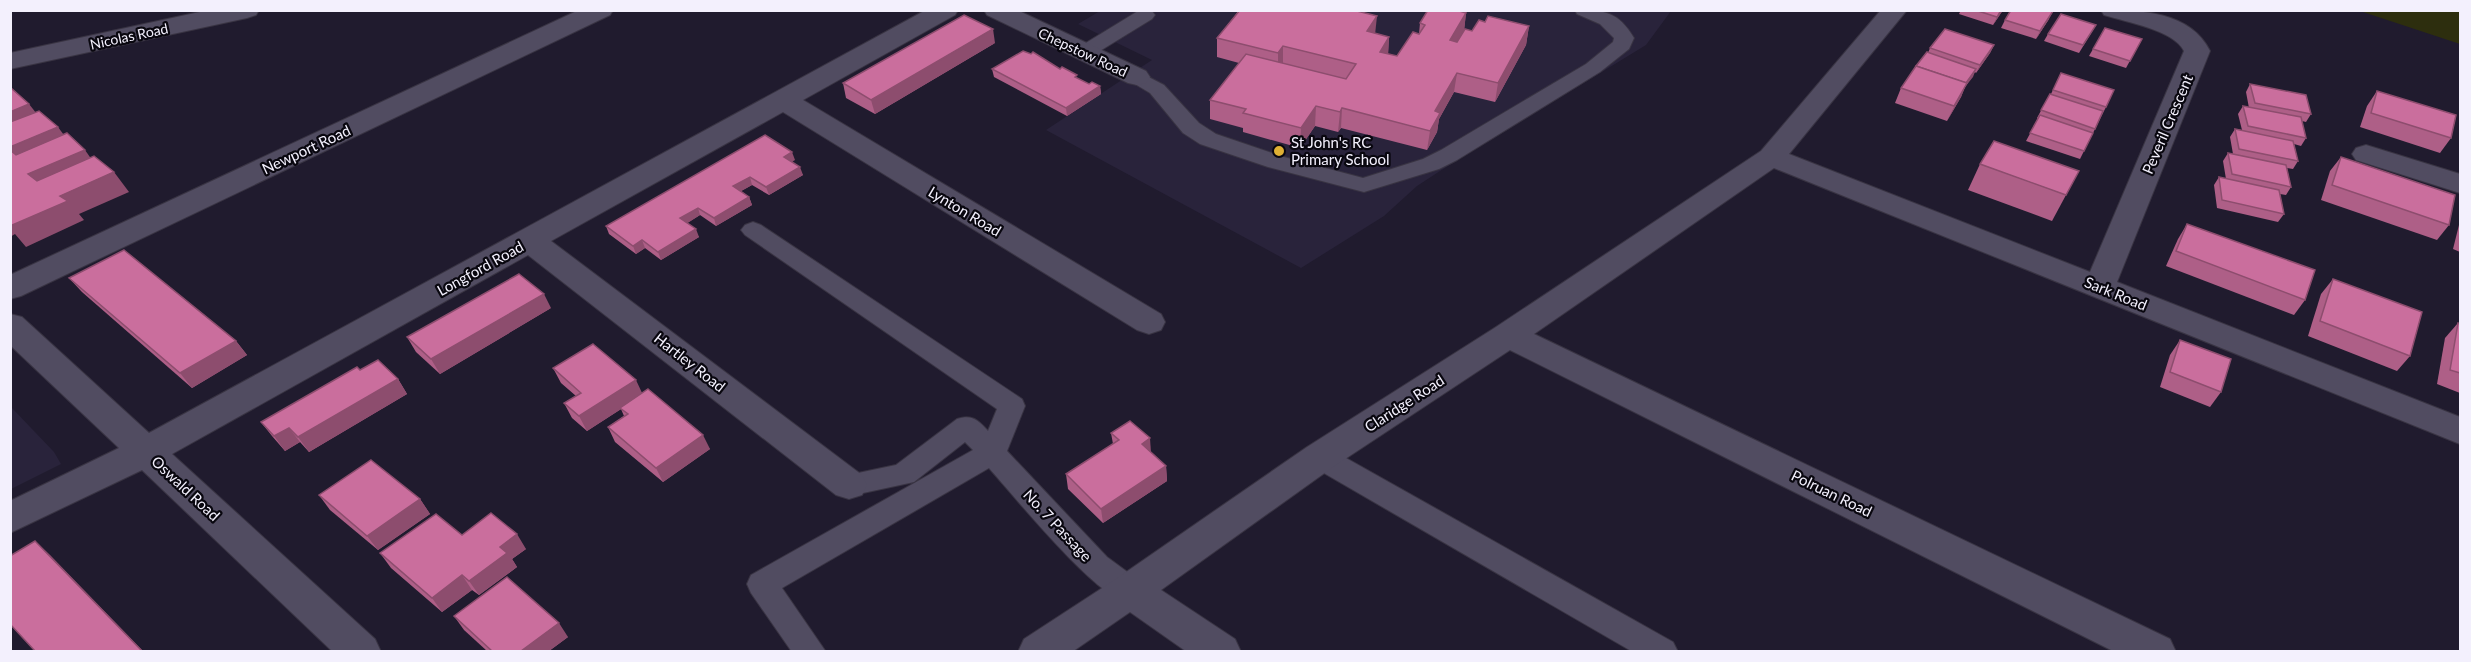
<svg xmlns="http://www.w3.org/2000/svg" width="2471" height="662" viewBox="0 0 2471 662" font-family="Lato,sans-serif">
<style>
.built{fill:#29233b}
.green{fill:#2d2e0e}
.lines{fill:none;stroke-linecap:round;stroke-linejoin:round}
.service-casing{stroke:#393443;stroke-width:2}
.minor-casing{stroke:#393443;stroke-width:2}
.service{fill:#514c61;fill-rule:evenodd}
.minor{fill:#514c61;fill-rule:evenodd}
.wall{fill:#ae5f87}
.shaded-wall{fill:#8d4d6e}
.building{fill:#ca6e9d;stroke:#8d4d6e;stroke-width:1.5}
.poi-dot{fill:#dfb034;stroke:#09070f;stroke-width:2}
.labels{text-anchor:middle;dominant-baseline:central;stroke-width:4.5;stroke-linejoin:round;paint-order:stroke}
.far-street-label{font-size:14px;fill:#f3f0fd;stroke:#09070f}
.street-label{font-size:15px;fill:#f3f0fd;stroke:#09070f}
.poi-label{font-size:15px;fill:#f3f0fd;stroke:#09070f;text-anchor:start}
</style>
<rect width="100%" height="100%" fill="#201b2e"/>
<g class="built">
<path d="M1100,11h571l-25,34 -206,126 -23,15 -33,30 -83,52 -255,-138 106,-70 -74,-36z"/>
<path d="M11,407l43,45 7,12 -50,25z"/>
</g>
<path class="green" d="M2360,11h100v33z"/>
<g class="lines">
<g class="service-casing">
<g id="service">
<path d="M1151,10l4,5 -3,4 -62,38h-14l-3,-4 3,-4 62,-38z"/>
<path d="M1575,10c29,0 43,1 59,28l-5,11 -29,23 -143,88 -18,9 -75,23 -96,-25 -68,-23 -17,-11 -33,-40 -20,-12 -3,-4 3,-4 7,-2 27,14 35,38 17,11 68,23 79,21 60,-19 18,-9 145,-86 27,-22 1,-4 -14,-14 -23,-10z"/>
<path d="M753,222l8,3 261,174 3,7 -18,45 100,106 34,25 4,9 -4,9c-5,2 -9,4 -13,3 -32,-6 -114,-107 -139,-135l-207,120 44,64h-34l-41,-59 -4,-9 4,-9 222,-125 -8,-8 -51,40 -65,14 -10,-3 -4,-8 4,-8 57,-12 61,-46c15,-5 21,1 31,12l9,-22 -252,-174 -4,-5 4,-5z"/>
<path d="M1320,446l10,3 343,193 5,10h-45l-323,-187 -4,-8 4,-8z"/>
</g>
</g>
<g class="minor-casing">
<g id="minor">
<path d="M209,10h50l-3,5 -9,3 -237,51v-16z"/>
<path d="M579,10h34l-3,5 -589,281 -11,3v-24z"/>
<path d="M926,10h32l-3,5 -152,85 358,214 4,8 -4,8 -12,4 -12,-4 -354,-218 -232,129 311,234 5,10 -5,10 -13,4 -13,-4 -308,-240 -356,199 203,185 6,13h-48l-191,-182 -132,63v-32l109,-53 -109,-103v-31l12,3 127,116z"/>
<path d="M984,10h33l129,61 4,6 -4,6 -9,2 -9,-2 -141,-68z"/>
<path d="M1881,10h26l-118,144 301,118 94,-221c-10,-21 -58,-29 -80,-36l-3,-5c39,0 89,1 109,41l-93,231 343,135v27l-686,-276 -240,166 636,305 6,13h-61l-605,-302 -177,117 -172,123 74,49 6,13h-54l-57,-40 -58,40h-54l6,-13 92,-60 191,-132 189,-120 265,-176z"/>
<path d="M2366,145l94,29v19l-104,-33 -4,-6 4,-6z"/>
</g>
</g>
<use href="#service" class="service"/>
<use href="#minor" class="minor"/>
</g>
<g class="wall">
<path d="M1237,10h116l22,23 14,4 -1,17 9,2 22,-22 1,-11 46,-10 -2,17 8,1 13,-9 44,4 -3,19 -31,57 -41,-10 -15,27 -2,13 -10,18 -86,-22 -3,4 -23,-6 -15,22 -57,-16v-4l-33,-9v-19l29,-37 -22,-6v-19l20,-25z"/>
<path d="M1961,10h42l-10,15 -34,-11z"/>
<path d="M2049,19l-13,20 -35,-11 4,-8z"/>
<path d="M2096,25l-17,28 -35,-12 4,-7z"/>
<path d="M2142,39l-16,29 -37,-12 4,-7z"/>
<path d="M995,43l-120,71 -29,-16 -3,-15z"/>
<path d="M1994,45l-4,8 -14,20 -1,-1 -10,15 -4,10 -14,24 -52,-18 6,-15 27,-35 2,-5z"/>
<path d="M992,69h68l29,15 11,2 1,8 -34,22 -73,-39z"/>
<path d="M2061,73l45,34 -26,52 -54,-18 12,-22 -1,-1 13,-24h1z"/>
<path d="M2250,84l61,30 -5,8 -4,-1 4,17 -5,8 -7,-2 4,17 -5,8 -6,-1 4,19 -5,8 -6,-1 4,20 -6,8 -61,-14 -3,-23 5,-8 7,2 -3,-18 5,-8 5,1 -3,-17 5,-8 7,1 -4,-16 5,-8 6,2 -3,-16z"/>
<path d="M2377,91l74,47 -11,15 -80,-26 7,-21z"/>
<path d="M2341,157l108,68 -12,15 -116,-40 9,-29z"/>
<path d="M795,160l-3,1 11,14 -34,20 -17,-10 -11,6 8,6 3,8 -36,21 -16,-11 -13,8 12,14 -38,23 -16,-12 -9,6 -27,-20 -3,-8z"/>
<path d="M1980,164l86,31 -14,26 -84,-31z"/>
<path d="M2460,221v31l-7,-3z"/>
<path d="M2187,224l118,76 -11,15 -128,-49 12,-27z"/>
<path d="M69,278l167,63 11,14 -55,33 -110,-96z"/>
<path d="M2333,279l77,77 -13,15 -89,-35 13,-42z"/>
<path d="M551,308l-111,66 -24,-22 -9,-15z"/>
<path d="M2458,323l2,1v69l-23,-9 8,-46z"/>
<path d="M2180,340l41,52 -11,15 -50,-20 10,-32z"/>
<path d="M553,368l89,25 68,56 -47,33 -48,-40 -7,-15 16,-11 -3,-7 -34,22 -15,-13 -8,-15 12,-7 -15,-13z"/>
<path d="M360,370l38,9 9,15 -98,58 -9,-10 -15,9 -13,-15 -11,-14z"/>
<path d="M1111,433l39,19 16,14 1,15 -64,42 -35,-34 -2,-15 47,-30z"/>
<path d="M319,495l101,4 10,15 -52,36 -48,-40z"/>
<path d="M462,535l64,14 -14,10 5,8 -38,28 -7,-5 -30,22 -51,-44 -11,-15z"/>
<path d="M454,616l114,21 -19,14h-62l-23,-21z"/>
</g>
<g class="shaded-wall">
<path d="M2001,10h2l-10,15 4,-8z"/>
<path d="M2053,11l-4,8 -13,20 4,-8z"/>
<path d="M1466,13l-2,19 -17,27 3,-19z"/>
<path d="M1377,16l-2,19 -8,-4z"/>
<path d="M1529,26l-3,19 -31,57 3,-19z"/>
<path d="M993,29l2,14 -120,71 -4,-14z"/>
<path d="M1389,37l-1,19 -8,-4z"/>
<path d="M1994,45l-4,8 -14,20 4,-8z"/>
<path d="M1283,46v19l-5,7v-19z"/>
<path d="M1976,69l-3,8 -8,10 -4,10 -14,24 18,-36z"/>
<path d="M1457,73l-3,19 -15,27 -2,13 -10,18 3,-19 5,-20z"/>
<path d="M1100,86l1,8 -34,22 -1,-8z"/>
<path d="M29,104l15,19 -34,14v-25z"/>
<path d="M1316,106l-1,20 -15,22 1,-20z"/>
<path d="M1342,108l-1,20 -3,4 2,-20z"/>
<path d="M58,127l14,19 -48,21 -14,-17v-3z"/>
<path d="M85,150l14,20 -55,24 -16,-20z"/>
<path d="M792,152l3,8 -8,5 -3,-8z"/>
<path d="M800,167l3,8 -34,20 -3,-8z"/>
<path d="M114,172l15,20 -50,22 5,6 -58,27 -11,-13 -5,3v-11l50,-30z"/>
<path d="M750,177l2,8 -16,9 -3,-8z"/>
<path d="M749,197l3,8 -36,21 -2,-8z"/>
<path d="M698,208l2,7 -17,11 -3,-8z"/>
<path d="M696,229l3,8 -38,23 -3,-8z"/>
<path d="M642,240l3,8 -9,6 -3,-8z"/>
<path d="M544,294l7,14 -111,66 -9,-15z"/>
<path d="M236,341l11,14 -55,33 -12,-15z"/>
<path d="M398,379l9,15 -98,58 -11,-15z"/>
<path d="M636,380l7,15 -56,36 -8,-15z"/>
<path d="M289,428l11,14 -15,9 -11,-15z"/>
<path d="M703,435l7,14 -47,33 -7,-14z"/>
<path d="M1150,438l1,15 -9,-9z"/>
<path d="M1166,466l1,15 -64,42 -2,-14z"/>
<path d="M420,499l10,15 -52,36 -11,-14z"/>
<path d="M517,534l9,15 -14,10 5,8 -38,28 -10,-14 31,-34z"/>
<path d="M35,541l15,14 93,96h-1z"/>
<path d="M462,575l10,15 -30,22 -10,-14z"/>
<path d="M559,623l9,14 -19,14h-28z"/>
</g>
<g class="building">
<path d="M1240,10h113l24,6 -10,15 22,6 -9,15 17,4 16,-24 6,2 6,-9 -5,-2 8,-13h28l10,3 -16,27 7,2 8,-13 7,2 7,-11 6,2 3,-6 41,10 -31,57 -41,-10 -22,38 5,2 -10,18 -88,-23 -2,4 -24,-6 -15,22 -58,-15 3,-4 -36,-9 36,-46 100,25 10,-15 -73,-18 -5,7 -61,-15z"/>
<path d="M1975,10h26l-4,7z"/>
<path d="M2011,10h40l2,1 -13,20 -35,-11z"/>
<path d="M2061,14l35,11 -13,20 -35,-11z"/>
<path d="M964,15l29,14 -122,71 -28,-17z"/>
<path d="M2105,28l37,11 -12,22 -37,-12z"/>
<path d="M1945,29l49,16 -14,20 -50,-17z"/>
<path d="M1023,51l8,3 2,-2 27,17 2,-2 15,8 -2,2 14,7 3,-2 8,4 -34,22 -74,-39z"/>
<path d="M1927,52l49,17 -10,14 -50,-17z"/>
<path d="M1916,66l51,17 -13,23 -53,-18z"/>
<path d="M2061,73l53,17 -8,17 -53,-17z"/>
<path d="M2250,84l56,11 5,19 -56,-11z"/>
<path d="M10,88h1l18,16 -19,8z"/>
<path d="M2377,91l79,24 -5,23 -80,-25z"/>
<path d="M2050,94l53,17 -8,18 -54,-19z"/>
<path d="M2243,106l58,11 5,21 -58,-12z"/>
<path d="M39,111l19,16 -48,20v-25z"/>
<path d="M2040,115l53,18 -9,18 -54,-18z"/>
<path d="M2235,129l58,12 5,20 -59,-12z"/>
<path d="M67,133l18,17 -57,24 9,7 57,-25 20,16 -54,24 8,5 -58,25v-76l6,5z"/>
<path d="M765,135l27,17 -8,5 16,10 -34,20 -16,-10 -17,9 16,11 -35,21 -16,-10 -18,10 16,11 -38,23 -16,-12 -9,6 -27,-20z"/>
<path d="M1994,141l85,30 -13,24 -86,-31z"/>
<path d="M2228,153l58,12 5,22 -59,-13z"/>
<path d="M2341,157l114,38 -6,30 -117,-40z"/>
<path d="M2219,177l60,13 5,24 -62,-14z"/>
<path d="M2187,224l128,46 -10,30 -129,-49z"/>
<path d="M124,250l112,91 -56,32 -111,-95z"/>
<path d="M519,274l25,20 -113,65 -24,-22z"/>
<path d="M2333,279l89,33 -12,44 -90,-35z"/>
<path d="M2458,323l2,1v49l-10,-3z"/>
<path d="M2180,340l51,19 -10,33 -51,-20z"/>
<path d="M593,344l43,36 -57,36 -15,-13 17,-10 -28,-25z"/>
<path d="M378,360l20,19 -100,58 -9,-9 -15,8 -13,-14 96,-55 3,3z"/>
<path d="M648,389l55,46 -47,33 -48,-41 20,-13 -8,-6z"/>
<path d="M1130,421l20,17 -8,6 24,22 -65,43 -35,-35 53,-34 -8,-7z"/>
<path d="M371,460l49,39 -53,37 -48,-41z"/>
<path d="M491,513l26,21 -17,13 7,6 -38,28 -7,-6 -30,23 -52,-45 56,-39 26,21z"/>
<path d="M35,541l107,110h-107l-25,-27v-68z"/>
<path d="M507,577l52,46 -38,28h-29l-38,-35z"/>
</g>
<circle class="poi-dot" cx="1279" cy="151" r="6"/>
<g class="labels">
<g class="far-street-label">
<text transform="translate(129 36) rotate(-12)">Nicolas Road</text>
<text transform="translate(1083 52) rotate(25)">Chepstow Road</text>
</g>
<g class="street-label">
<text transform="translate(2167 124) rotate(-67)">Peveril Crescent</text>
<text transform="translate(306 149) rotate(-25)">Newport Road</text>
<text transform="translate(965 211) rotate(31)">Lynton Road</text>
<text transform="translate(480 268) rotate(-29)">Longford Road</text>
<text transform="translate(2116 293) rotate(22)">Sark Road</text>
<text transform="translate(690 362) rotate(38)">Hartley Road</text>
<text transform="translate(1404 403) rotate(-33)">Claridge Road</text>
<text transform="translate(186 488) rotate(43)">Oswald Road</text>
<text transform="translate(1832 493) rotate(26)">Polruan Road</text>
<text transform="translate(1058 525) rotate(47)">No. 7 Passage</text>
</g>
<g class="poi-label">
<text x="1291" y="142">St John's RC<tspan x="1291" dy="17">Primary School</tspan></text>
</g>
</g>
<rect width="2471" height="662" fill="none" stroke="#f3f0fd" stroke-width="24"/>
</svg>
